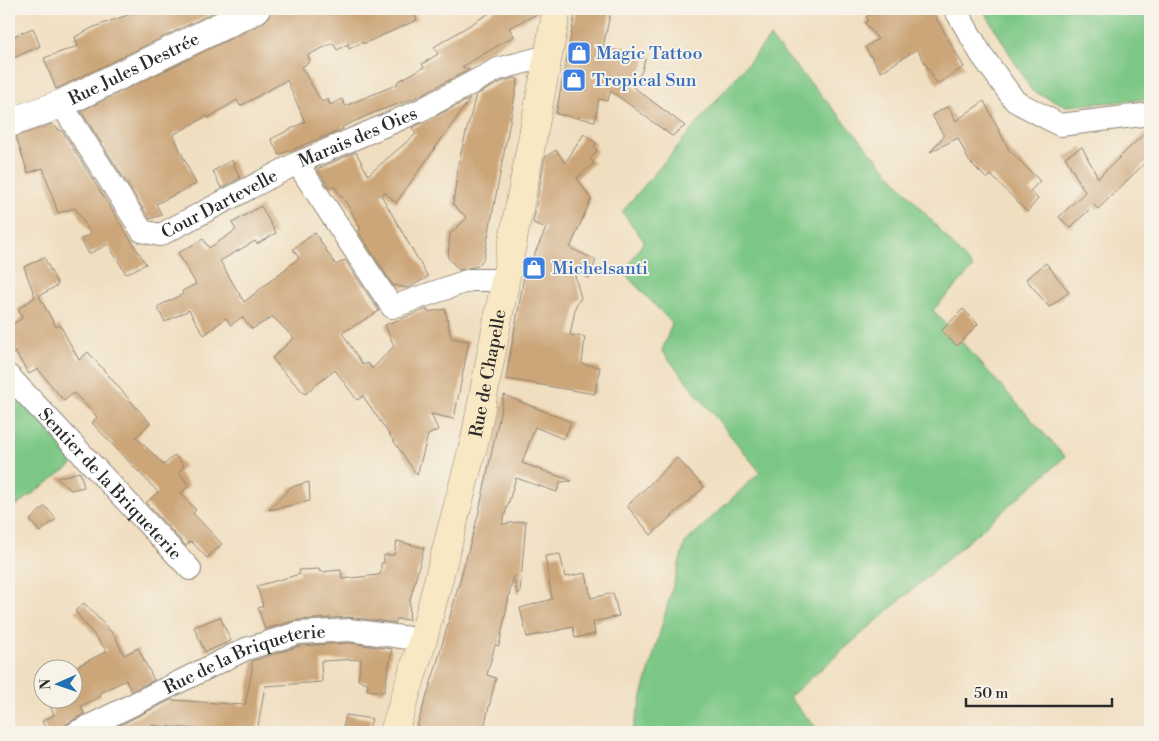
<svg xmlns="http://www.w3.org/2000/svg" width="1159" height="741" viewBox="0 0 1159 741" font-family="'Libre Bodoni',serif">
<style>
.green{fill:#7cc785;stroke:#547958}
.building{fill:#cca679}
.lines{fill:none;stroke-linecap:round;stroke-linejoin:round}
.minor-casing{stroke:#8e8476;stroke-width:24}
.tertiary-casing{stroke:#8e8476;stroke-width:29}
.secondary-casing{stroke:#8e8476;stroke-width:29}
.minor{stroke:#fff;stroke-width:22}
.tertiary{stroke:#fff;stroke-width:28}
.secondary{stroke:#f8e8c3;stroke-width:28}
.labels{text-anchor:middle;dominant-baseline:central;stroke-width:4;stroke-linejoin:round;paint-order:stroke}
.shop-label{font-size:18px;fill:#366cbe;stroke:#f7f3e8;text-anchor:start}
.street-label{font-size:18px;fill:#2b2b2b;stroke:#f7f3e8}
</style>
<rect width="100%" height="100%" fill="#f7f3e8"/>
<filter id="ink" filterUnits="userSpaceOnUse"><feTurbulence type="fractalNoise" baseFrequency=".02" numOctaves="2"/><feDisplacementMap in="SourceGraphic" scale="10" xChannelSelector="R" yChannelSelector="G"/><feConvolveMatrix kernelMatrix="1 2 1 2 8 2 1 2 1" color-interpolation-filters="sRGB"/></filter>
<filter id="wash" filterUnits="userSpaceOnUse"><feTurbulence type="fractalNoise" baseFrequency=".0096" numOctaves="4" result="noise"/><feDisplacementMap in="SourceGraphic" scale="20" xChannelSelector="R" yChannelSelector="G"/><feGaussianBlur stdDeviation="1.12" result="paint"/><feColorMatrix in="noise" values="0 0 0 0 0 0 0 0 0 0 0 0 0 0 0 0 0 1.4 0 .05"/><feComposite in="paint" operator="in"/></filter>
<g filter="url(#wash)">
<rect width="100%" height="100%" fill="#f0dec0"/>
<g class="green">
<path d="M983,9h167v90l-83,7 -35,-15z"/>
<path d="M770,37l203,231 -40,42 132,147 -276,240 31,35h-188l53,-189 75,-71 -98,-121 10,-28 -48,-50 20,-32 -22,-29z"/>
<path d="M9,376l75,80 -75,55z"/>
</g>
<g id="blocks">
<g class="building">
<path d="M144,9h77l-165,80 -12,-31 34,-12 -3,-9 19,-10z"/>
<path d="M271,9h141l5,11 -54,24v-2l-14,7 -1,-5 -11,6 -4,-7 -25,12 2,7 -9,5 21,35 6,-3 2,6 12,-6 3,7 53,-22 -1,-2 27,-15 -2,-3 16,-10 -4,-7 62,-38h45v3l-32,16 5,8 -52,31 8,2 -55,29 -39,14 -34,15 1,2 -64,26 -8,-16 34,-17 -18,-42 -47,26 -3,-6 -29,18 -1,-2 -34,19 23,49 -40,20 6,11 -12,4 -69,-108 182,-88 6,-6z"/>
<path d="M576,9h35l-8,39 43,7 -4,16 -10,15 53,40 -13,10 -61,-45 -4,10 -8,-2 -4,22 -39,-7z"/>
<path d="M878,9h53l33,58 -27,17 -20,-35 -36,23 -16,-25 13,-8 -13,-16 3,-3 -2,-3z"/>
<path d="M33,28l7,18 -31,14v-22z"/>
<path d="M515,78l3,1 -34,179 -6,8 -19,4 -11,-12 2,-24 17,-16 -14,-14 6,-44 17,-65 27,-14z"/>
<path d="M470,99l-74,104 -11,-11 -4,3 47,82 -20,11 -15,-3 -35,-54 3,-2 -12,-22 -15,-21 -4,3 -13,-20 39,-17 12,23 48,-41 -4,-6z"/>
<path d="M984,101l25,49 31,31 -10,10 8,8 -11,13 -36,-37 -4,4 -18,-18 -11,-23 -28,14 14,-16 -12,-21 16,-9 8,15z"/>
<path d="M51,124l12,8 83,132 -20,10 -18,-30 -19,10 -8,-15 10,-5 -16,-26 -17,5 -15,-45 -15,5 -12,-36z"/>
<path d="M1150,128v30l-52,51 -4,-4 -24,23 -11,-11 26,-25 -20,-35 17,-10 16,31z"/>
<path d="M584,134l12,9 -2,4 3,4 -7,8 4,4 -17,15 14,21 -21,49 26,12 -7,18 -15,-6 7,26 -5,7 -6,30 15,2 -3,27 18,3 -5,27 -89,-15 21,-120 4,3 15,-34 -13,-5 12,-66 11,-7 9,13z"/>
<path d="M232,160l8,18 -19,10 -8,-17z"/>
<path d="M261,206l15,27 -19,11 -2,-3 -35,20 24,41 55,-44 -6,-9 22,-16 21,32 9,-5 34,51 -37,22 21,32 5,-2 4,6 22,-23 -9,-21 42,-16 1,3 17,-3 6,29 18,3 -15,78 -23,-5 7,16 -10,5 -11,40 -54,-79 -6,4 -22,-30 -30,24 -26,-27 -7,-9 22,-20 -21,-21 -21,12 -10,-12 -11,8 -5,-7 -22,17 -15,-25 -24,12 -8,-15 26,-13 -1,-3 14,-7 -18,-31 25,-14 6,9 27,-18 -4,-7z"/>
<path d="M44,257l14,28 -19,11 17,31 4,-2 19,35 9,-8 62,71 -14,14 28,28 11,-10 9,11 -5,6 10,14 -8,7 15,17 -3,3 29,31 -15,14 -16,-17 -5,5 -40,-43 12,-11 -66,-69 5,-6 -23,-24 -10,8 -26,-32 -9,5 -14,-22 -6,4v-29l13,-9 -4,-9 17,-12 -11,-30z"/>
<path d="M1046,263l23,29 -20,15 -23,-28z"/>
<path d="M963,309l15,15 -21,22 -16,-15z"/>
<path d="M504,395l67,27 -7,17 -29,-12 -13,36 50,18 -12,1 -3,10 -41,-14 -14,46 24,-3 -6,72h-3l-4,-17 -14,70 -4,-1 -8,30 9,3 -13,54h-68l20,-62 43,-154z"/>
<path d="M677,458l27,29 -53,48 -24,-29z"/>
<path d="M80,472l4,15 -13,3 -14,-12z"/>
<path d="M309,482l1,19 -41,9 22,-23z"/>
<path d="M45,506l11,13 -16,13 -10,-12z"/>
<path d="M397,541l27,7 -14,52 -1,20 -13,-1v4l-48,-6 -51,3 -32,9 -7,-21 5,-2 -6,-20 43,-12 -1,-4 20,-1 1,3 21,-2 1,9 36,-4 3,-2v-10h3v-8h10z"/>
<path d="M560,554l5,23 21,-4 5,25 22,-5 6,23 -26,6 2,12 -20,4 -2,-11 -46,10 -7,-29 32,-9 -7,-43z"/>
<path d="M84,603l31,33 9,19 14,-7 16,32 -23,11 -5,-11 -26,13 1,3 -20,10 3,8 -18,10 -2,8h-17l-5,-11 12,-6 -7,-17h25v-29l35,-18 -32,-40z"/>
<path d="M220,617l11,24 -26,11 -11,-25z"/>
<path d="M349,643l43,6 -8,43 -17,-2 1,-7 -10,-3 3,-21 -40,2 1,21 -57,4 -8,46h-59v-3l-47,-4 3,7h-48l65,-32 74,5 7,-35v-9l48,-15z"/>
<path d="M346,715l26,4 -4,13h-26z"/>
</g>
</g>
</g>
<g filter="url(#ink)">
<use href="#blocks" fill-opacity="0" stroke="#8e8476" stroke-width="1"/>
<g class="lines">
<g class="minor-casing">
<g id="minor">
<path d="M955,9l26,45 34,47 45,24 90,-11"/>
<path id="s1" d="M61,104l81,127 18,4 137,-72"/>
<path id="s2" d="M505,280h-35l-78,27 -95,-144 124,-53 77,-41 50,-13"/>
<path id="s3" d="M9,376l181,193"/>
<path id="s4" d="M77,732l169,-83 52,-16 51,-3 60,8 13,5"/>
</g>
</g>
<g class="tertiary-casing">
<g id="tertiary">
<path id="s5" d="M9,123l52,-19 195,-95"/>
</g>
</g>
<g class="secondary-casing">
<g id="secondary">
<path id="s6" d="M394,732l28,-89 53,-204 82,-430"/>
</g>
</g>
<use href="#minor" class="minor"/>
<use href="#tertiary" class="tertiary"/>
<use href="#secondary" class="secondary"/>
</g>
</g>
<defs>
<g id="shop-square" transform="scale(1.25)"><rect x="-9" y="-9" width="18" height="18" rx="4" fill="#3f7fe0" stroke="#f7f3e8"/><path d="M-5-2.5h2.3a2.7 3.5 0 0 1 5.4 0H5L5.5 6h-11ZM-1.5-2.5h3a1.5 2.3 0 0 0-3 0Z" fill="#fff"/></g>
</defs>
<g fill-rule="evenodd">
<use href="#shop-square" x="579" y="53"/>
<use href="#shop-square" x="574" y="80"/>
<use href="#shop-square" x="534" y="268"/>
</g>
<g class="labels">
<g class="shop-label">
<text x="596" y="53">Magic Tattoo</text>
<text x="592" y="80">Tropical Sun</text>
<text x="552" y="268">Michelsanti</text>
</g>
<g class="street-label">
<text stroke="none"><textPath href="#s5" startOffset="136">Rue Jules Destrée</textPath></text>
<text stroke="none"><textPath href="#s2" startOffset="356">Marais des Oies</textPath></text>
<text stroke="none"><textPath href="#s1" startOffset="236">Cour Dartevelle</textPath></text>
<text stroke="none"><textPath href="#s6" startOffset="371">Rue de Chapelle</textPath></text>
<text stroke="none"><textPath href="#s3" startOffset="148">Sentier de la Briqueterie</textPath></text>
<text stroke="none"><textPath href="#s4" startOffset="184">Rue de la Briqueterie</textPath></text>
</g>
</g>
<rect width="1159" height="741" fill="none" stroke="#f7f3e8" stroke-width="30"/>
<g transform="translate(58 684) rotate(268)"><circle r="24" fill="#f7f3e8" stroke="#a5a39c"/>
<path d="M0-4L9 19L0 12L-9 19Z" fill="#1f6fb2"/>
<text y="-8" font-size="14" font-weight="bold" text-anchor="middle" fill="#2b2b2b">N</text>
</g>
<path d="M966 698v8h146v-8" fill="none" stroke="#2b2b2b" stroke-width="2.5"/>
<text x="974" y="698" font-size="15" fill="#2b2b2b" stroke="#f7f3e8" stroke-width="4" paint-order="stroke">50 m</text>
</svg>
